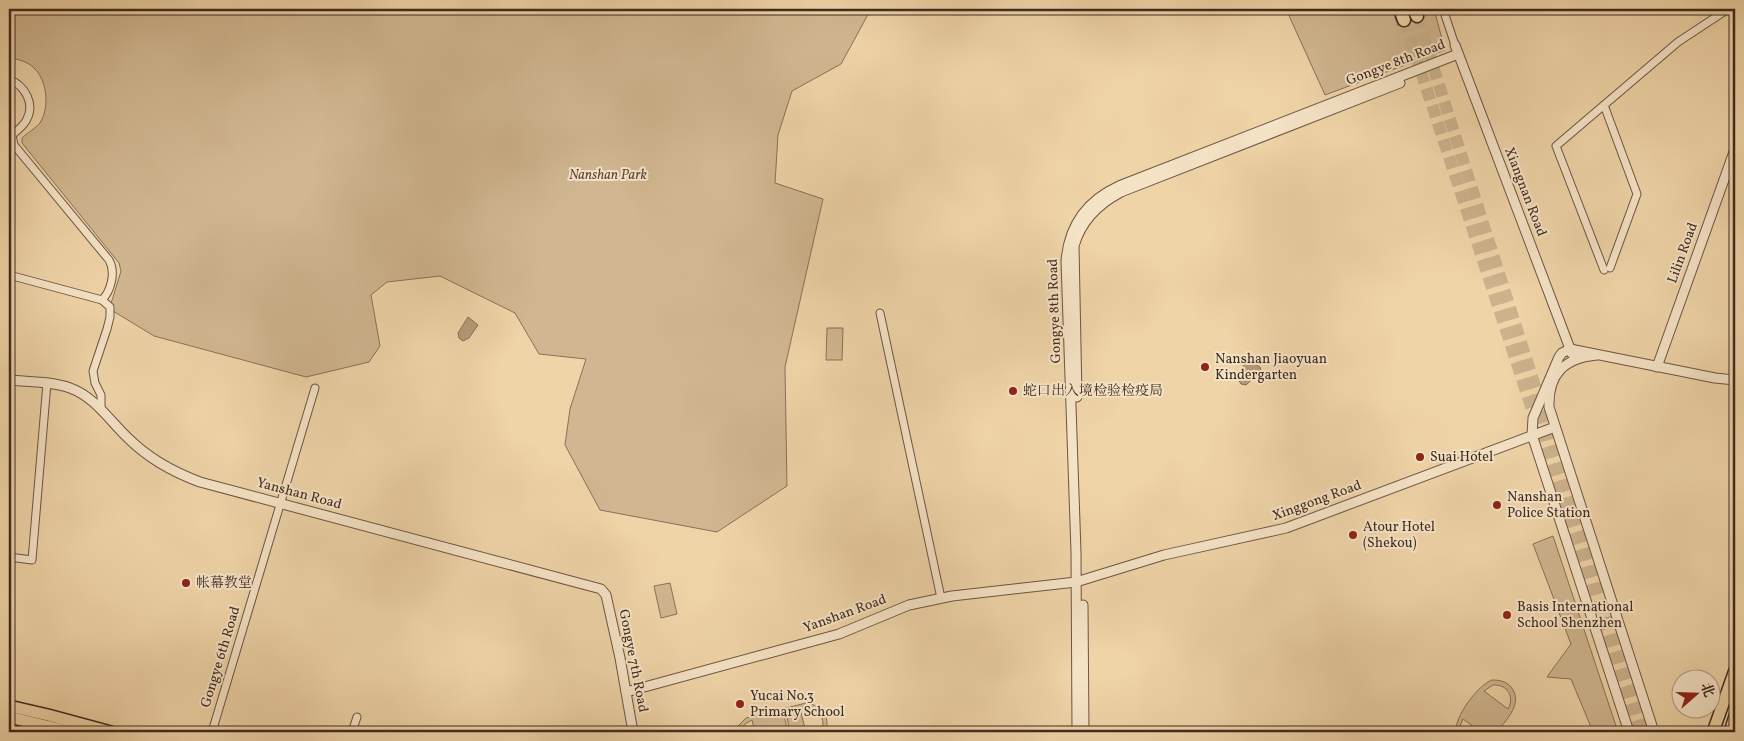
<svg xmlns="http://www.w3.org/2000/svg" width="1744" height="741" viewBox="0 0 1744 741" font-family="Vollkorn,'Noto Serif SC',serif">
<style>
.green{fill:#d1b791;stroke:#887159;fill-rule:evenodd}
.water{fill:#b49b7a;stroke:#866e56}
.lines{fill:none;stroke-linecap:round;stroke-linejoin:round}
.motorway-tunnel{stroke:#ccb28d;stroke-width:12;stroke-dasharray:12 6;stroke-linecap:butt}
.minor-casing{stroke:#6c5543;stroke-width:9}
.tertiary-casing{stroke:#6c5543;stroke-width:11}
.primary-casing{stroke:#402b21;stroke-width:14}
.motorway-casing{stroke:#402b21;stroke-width:15}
.minor{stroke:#f5e3c6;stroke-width:7}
.tertiary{stroke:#f5e3c6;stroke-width:9}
.primary{stroke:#efd4a8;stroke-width:11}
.motorway{stroke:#efd4a8;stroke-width:12}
.poi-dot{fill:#8f2418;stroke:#f5e3c6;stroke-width:2}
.labels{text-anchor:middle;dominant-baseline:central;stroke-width:4;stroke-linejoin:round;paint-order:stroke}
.street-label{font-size:14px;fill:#402b21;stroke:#f5e3c6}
.park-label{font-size:14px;font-style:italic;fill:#5d4737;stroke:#f5e3c6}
.poi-label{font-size:14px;fill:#402b21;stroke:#f5e3c6;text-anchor:start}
</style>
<rect width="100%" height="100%" fill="#efd4a8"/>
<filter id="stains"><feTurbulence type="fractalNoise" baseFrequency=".004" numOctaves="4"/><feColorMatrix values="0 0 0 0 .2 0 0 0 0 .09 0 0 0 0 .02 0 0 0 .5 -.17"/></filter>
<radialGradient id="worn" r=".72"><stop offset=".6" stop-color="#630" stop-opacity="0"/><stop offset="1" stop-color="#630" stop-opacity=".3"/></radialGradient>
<g class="green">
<path d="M9,9h862l-30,55 -49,27 -14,44 -3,48 48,16 -38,168 2,119 -70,46 -117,-22 -35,-65 5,-36 16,-50 -47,-5 -24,-41 -75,-37 -53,6 -16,13 9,51 -11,16 -63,15 -152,-41 -46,-28 2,-1 11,-36 -2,-8 -97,-120v-5c5,-5 14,-10 18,-15 10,-16 7,-43 -6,-55 -7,-7 -17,-9 -25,-10z"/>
<path d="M1286,9h106l6,17 24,-9 -2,-8h14l11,41 -120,45z"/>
<path d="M827,328h16l-1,32h-16z"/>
<path d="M1553,536l65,196h-25l-22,-53 -24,-2 24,-33 -38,-100z"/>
<path d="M670,583l7,31 -16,4 -7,-32z"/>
<path d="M1492,680c7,0 13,1 18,6 15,16 -4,34 -13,46h-16l-18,-13 -3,7v6h-4c-2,-15 22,-47 36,-52zM1493,685c14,-1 22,11 15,24l-24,-18z"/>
<path d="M806,703c16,2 24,14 20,29h-5c2,-5 3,-10 0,-16 -8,-14 -26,-7 -38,-4l5,20h-33l-3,-12 -7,4 -5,8h-4l2,-6 8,-8z"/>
<path d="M800,709l6,23h-16l-4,-19z"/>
</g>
<g class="water">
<path d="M468,317l10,8 -9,13 -6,3 -4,-3 -1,-5z"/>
<path d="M1247,354l6,3 2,7 5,3 1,4 -15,14 -5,-1 -3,-5 5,-11 1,-10z"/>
</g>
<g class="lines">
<g class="motorway-tunnel">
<path d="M1417,16l146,458 85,258"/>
<path d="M1404,20l234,712"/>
</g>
<g class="minor-casing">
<g id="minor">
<path d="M1443,9l12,36"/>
<path d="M9,79c16,7 27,25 17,42 -3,5 -9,10 -14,14l2,10 95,115c7,12 2,31 -7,40l-93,-25"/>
<path d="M1604,105l33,89 -27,74"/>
<path d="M1604,270l-48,-124 122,-104 50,-33"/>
<path d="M880,313l61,285"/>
<path d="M101,408v-13l-6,-12 -2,-12 14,-42 3,-12v-10l-8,-7"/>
<path d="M9,557l23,3 15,-177"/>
<path d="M212,732l103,-344"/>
<path d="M352,732l5,-15"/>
</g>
</g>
<g class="tertiary-casing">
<g id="tertiary">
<path d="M1455,45l117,309"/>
<path d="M1570,349l-8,4 -3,4 -26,61 -1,17 97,297"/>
<path d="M1570,349l145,29 20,2"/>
<path d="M1597,355c-32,3 -49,18 -48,52l105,325"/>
<path d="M1657,367l78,-218"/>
<path d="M9,380c20,2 42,1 61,8 25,9 39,32 58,50 20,20 45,34 72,44l401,107 5,6 14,63 13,74"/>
<path d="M1077,397l-3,-151c7,-25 24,-42 47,-54l279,-109"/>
<path d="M1083,605l1,127"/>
<path d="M626,692l213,-58 70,-29 43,-9 124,-14 88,-27 122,-27 269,-101"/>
<path d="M1077,732l-1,-180 -10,-291c3,-36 20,-60 53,-75l339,-132"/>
</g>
</g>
<g class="primary-casing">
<g id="primary">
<path d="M9,706l39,9 63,17"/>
<path d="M9,717l62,15"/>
<path d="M1713,732l22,-62"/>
<path d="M1730,732l5,-16"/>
</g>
</g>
<g class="motorway-casing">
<g id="motorway">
<path d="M1400,9l4,11"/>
<path d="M1414,9l3,7"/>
</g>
</g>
<use href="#minor" class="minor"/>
<use href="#tertiary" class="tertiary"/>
<use href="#primary" class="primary"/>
<use href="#motorway" class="motorway"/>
</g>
<g class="poi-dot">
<circle cx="1205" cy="367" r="5"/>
<circle cx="1013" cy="391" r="5"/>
<circle cx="1420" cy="457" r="5"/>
<circle cx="1497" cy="505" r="5"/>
<circle cx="1353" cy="535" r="5"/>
<circle cx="186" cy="583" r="5"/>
<circle cx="1507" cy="615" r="5"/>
<circle cx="740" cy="704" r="5"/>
</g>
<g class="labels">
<g class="street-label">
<text transform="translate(1396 63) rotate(-21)">Gongye 8th Road</text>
<text transform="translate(1525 192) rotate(69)">Xiangnan Road</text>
<text transform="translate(1683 253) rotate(-70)">Lilin Road</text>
<text transform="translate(1055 311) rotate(-92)">Gongye 8th Road</text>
<text transform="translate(299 494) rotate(15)">Yanshan Road</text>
<text transform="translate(1317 501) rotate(-20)">Xinggong Road</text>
<text transform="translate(845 614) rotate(-20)">Yanshan Road</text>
<text transform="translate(221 657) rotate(-73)">Gongye 6th Road</text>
<text transform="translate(633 661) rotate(79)">Gongye 7th Road</text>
</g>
<g class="park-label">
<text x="608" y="175">Nanshan Park</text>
</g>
<g class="poi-label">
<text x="1215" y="359">Nanshan Jiaoyuan<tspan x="1215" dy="16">Kindergarten</tspan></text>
<text x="1023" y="391">蛇口出入境检验检疫局</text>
<text x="1430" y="457">Suai Hotel</text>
<text x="1507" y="497">Nanshan<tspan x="1507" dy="16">Police Station</tspan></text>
<text x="1363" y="527">Atour Hotel<tspan x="1363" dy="16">(Shekou)</tspan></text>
<text x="196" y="583">帐幕教堂</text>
<text x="1517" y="607">Basis International<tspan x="1517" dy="16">School Shenzhen</tspan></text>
<text x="750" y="696">Yucai No.3<tspan x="750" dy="16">Primary School</tspan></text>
</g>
</g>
<rect width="1744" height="741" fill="none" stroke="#efd4a8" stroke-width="30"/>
<rect x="10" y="10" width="1724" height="721" fill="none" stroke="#402b21" stroke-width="2.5"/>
<rect x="15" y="15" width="1714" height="711" fill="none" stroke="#402b21"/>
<g transform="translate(1696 694) rotate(70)"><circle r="24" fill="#f5e3c6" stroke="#ad9984"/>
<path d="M0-4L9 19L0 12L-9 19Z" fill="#8f2418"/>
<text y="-8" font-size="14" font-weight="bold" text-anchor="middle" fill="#402b21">北</text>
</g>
<rect width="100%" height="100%" filter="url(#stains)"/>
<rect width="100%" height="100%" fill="url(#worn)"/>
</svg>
